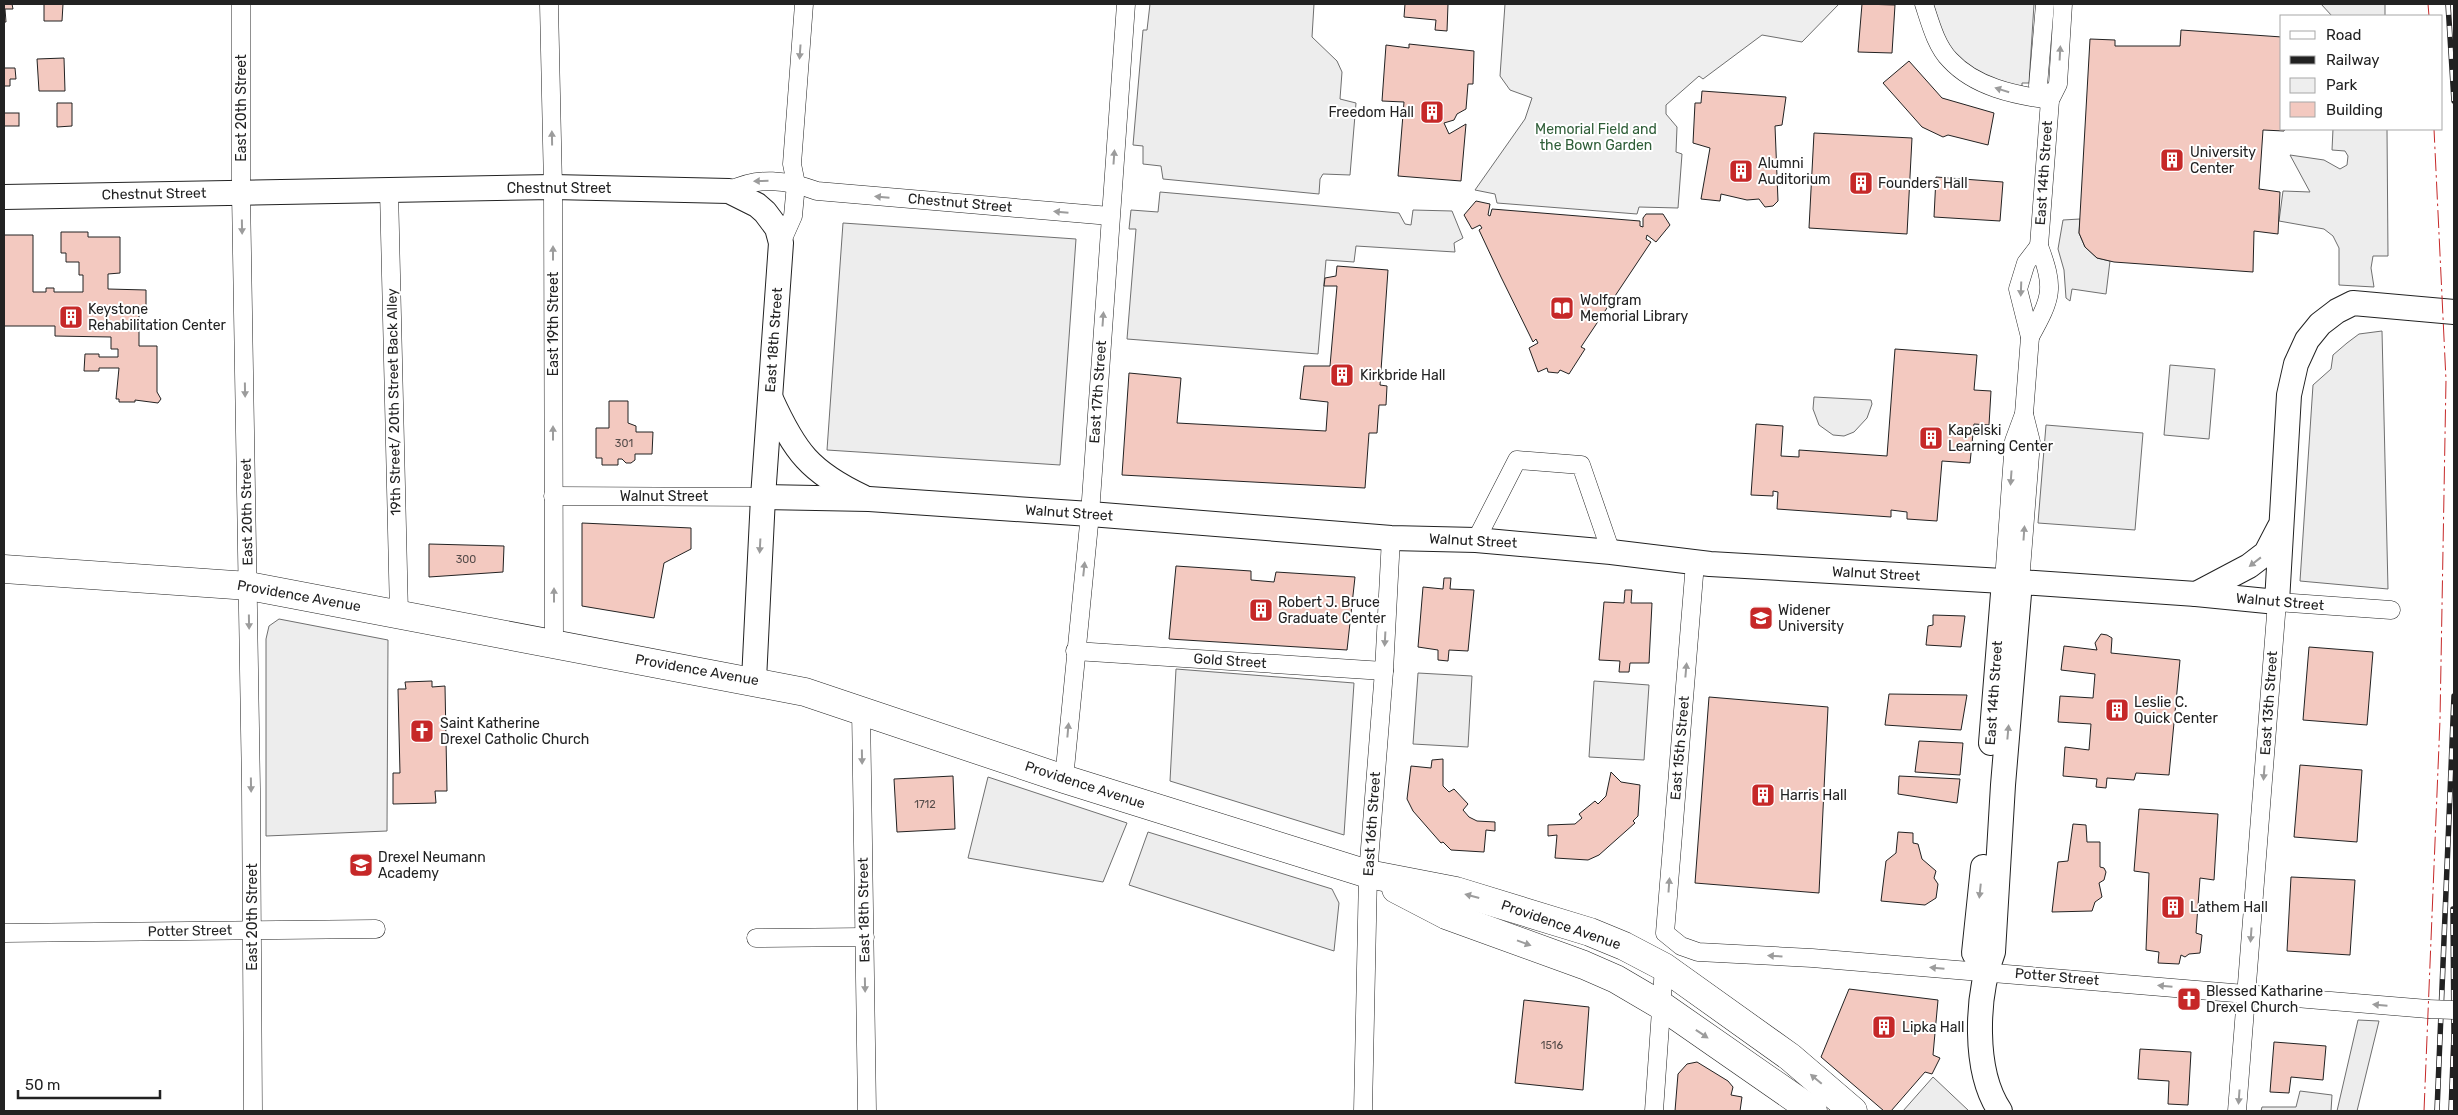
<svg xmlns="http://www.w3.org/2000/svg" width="2458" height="1115" viewBox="0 0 2458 1115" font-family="Rubik,sans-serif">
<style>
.green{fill:#eee;stroke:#6f6f6f}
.parking{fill:#ededed;stroke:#6f6f6f}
.building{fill:#f3c9c0;stroke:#222}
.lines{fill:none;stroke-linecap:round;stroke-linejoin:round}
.street-casing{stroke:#222;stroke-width:19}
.secondary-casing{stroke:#222;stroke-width:26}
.primary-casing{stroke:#222;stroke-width:29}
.street{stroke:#fff;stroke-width:18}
.secondary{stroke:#fff;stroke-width:24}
.primary{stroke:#fff;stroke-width:28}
.rail-casing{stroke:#222;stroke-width:5.5}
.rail{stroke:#fff;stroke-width:4;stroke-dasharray:11;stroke-linecap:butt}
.street-bridge-casing{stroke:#222;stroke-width:19;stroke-linecap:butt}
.street-bridge{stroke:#fff;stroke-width:18}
.power{stroke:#c62828;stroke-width:1;stroke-dasharray:18 4 2.5 4;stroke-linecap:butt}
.oneway{fill:#9c9c9c}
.labels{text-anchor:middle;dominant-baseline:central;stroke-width:4;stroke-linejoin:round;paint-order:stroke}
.number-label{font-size:11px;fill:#564c4a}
.street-label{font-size:14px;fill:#222;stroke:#fff}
.poi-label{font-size:14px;fill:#222;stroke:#fff;text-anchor:start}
.park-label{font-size:14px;fill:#2f5e38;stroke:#fff}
</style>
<rect width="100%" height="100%" fill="#fff"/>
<g class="green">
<path d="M1505,4h334l-37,38 -40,-7 -59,44 -4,-3 -33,29v9l11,13 -1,25 6,2 -4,54 -39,-1 -2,7 -140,-11 -2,-9 -20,-4 50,-71 7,-21 -22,-8 -10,-14z"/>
<path d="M1933,4h101l-5,79h-7v5c-28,-7 -64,-18 -77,-47 -5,-12 -8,-25 -12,-37z"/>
<path d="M2170,365l45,4 -6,70 -45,-4z"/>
</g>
<g class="parking">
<path d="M1150,4h164l-2,33 25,24 5,11 -2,27 16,4 -6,72 -27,-1 -3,5 -1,15 -156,-15 -2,-13 -18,-2v-18l-10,-1 10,-115h4z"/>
<path d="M2321,4h64v12h-53z"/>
<path d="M2333,129h54l1,127h-15l-2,12 3,19 -35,-2v-37l-6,-12 -9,-7 -45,-8 4,-30 27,1 -20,-37 34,5 16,9 7,-4 1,-9 -3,-5 -13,-1z"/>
<path d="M1160,192l239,21 6,11 6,1 2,-15 39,1 11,27 -9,5 1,9 -99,-6 -2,16 -28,-2 -8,94 -191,-15 9,-110h-7l2,-19 27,2z"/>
<path d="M2080,219l-1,14 6,14 12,11 13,3 -4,33 -34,-5 -2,12 -4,-3 -2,-28 -6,-21 5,-29z"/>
<path d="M843,223l233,16 -16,226 -233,-15z"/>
<path d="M2382,331l6,258 -88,-8 13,-196 18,-16 2,-14 14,-12 12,-9z"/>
<path d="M1814,397l57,3 1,4 -5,14 -13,14 -10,4 -11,-1 -14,-10 -6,-16z"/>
<path d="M2046,425l97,8 -8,97 -97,-7z"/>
<path d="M279,619l109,21 -1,191 -121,5v-197l3,-13z"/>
<path d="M1176,669l178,14 -10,152 -174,-54z"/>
<path d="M1418,673l54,3 -4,71 -55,-3z"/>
<path d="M1594,681l55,4 -5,75 -55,-3z"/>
<path d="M988,777l139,46 -24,59 -135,-24z"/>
<path d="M1148,832l184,57 7,14 -5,48 -205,-66z"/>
<path d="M2358,1020l21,1 -22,90h-20z"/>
<path d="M1933,1077l36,34h-66z"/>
<path d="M2300,1091l32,4 -1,16h-70l1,-4h34z"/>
</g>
<g class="building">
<path d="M4,4h8l1,5h-8l1,13h-2z"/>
<path d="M44,4h19l-1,17h-18z"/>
<path d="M1405,4h43l-1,27 -12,-1 1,-10 -32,-3z"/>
<path d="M1862,4l33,1 -3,48 -34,-1z"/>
<path d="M2181,30l101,7v92h3l-1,2 -21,-1 -4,59 21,3 -2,42 -24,-3 -1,41 -139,-10 -17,-4 -12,-11 -6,-14 11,-194 25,1v6h65z"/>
<path d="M1409,44l65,7 -1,33h-5l-2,25 -9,5 -3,6 -10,3 5,11 17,-10 -5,57 -63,-5 6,-74 -22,-1 4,-56 23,3z"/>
<path d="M64,58l1,33h-26l-2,-32z"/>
<path d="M1909,61l33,37 52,15 -6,32 -40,-10 -5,2 -21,-10 -39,-44z"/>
<path d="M4,68h11l1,11h-6v7h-6z"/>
<path d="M1702,91l84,6 -4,28 -7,1 3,75 -5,5 -8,1 -6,-8 -12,1 -26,-6 -1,7 -19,-2 9,-51 -17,-5 2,-40h6z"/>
<path d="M57,103h15v23l-15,1z"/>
<rect x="4" y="113" width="15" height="13"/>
<path d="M1814,133l98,5 -5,96 -98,-6z"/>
<path d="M1936,177l67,5 -3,39 -66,-4z"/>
<path d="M1476,201l14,3 -2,11 2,1 2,-7 148,12v5l3,1v-9l3,-4h17l7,11 -14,17 -9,-7 -1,4 5,3 -70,105 4,2 -16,25 -9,-4 -2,3 -10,-1 -1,-4 -9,4 -9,-24 9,-5 -2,-4 -3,3 -32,-65 -22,-47 3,-2 -2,-3 -8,4 -8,-14z"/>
<path d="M61,232h27v5h32v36l-12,1v15l38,1v19h-7v37h18v46l4,7 -3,4 -23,-3v2h-16v-3h-3l3,-31h-20v3h-15l1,-17h14v3h19v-8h-7v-12l-56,-1v-10h-51v-91h29v57h13v-4h8v4h29v-17h-4v-13h-13v-9h-5z"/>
<path d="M1337,266l51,4 -8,115 7,1 -1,19h-7l-2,28h-8l-4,55 -243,-13 7,-102 52,5 -4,45 149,8 2,-29 -28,-3 4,-33h26l7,-80h-13l1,-8 11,-2z"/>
<path d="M1895,349l82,6 -3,35 17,1 -2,34 -15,-1 -4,39 -28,-2 -5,60 -30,-2v-7l-16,-2v7l-114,-8 1,-17 -5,-1v5l-22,-1 5,-71 27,2 -2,30 18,1v-7l88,6z"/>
<path d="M609,401h19v22l8,3v6h17l-1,22h-17v6l-4,3h-5l-4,-4h-4v6h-16v-7h-6v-30h13z"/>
<path d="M582,523l109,5v21l-27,14 -10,55 -72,-12z"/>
<path d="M429,544l75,2 -1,26 -74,5z"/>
<path d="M1176,566l75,5v9l23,2 2,-10 79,5 -8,73 -178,-11z"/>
<path d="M1444,578h7l-1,11 24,1 -6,61 -19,-1 -1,11 -10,-1v-10l-20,-3 5,-60 20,2z"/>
<path d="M1625,590h7l-1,13h21l-3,60h-19l-1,9h-10l1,-11 -21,-1 5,-58 20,1z"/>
<path d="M1933,615l32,1 -4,31 -35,-2 2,-19 5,-1z"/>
<path d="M2101,634l6,1 5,3 -1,15 69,7 -11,115 -33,-2 -2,7 -27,-2 -1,10 -10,-1 1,-8 -34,-3 2,-29 24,3 2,-26 -33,-2 2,-26 33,2 2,-24 -34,-4 3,-24 33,4 -2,-7z"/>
<path d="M2309,647l64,5 -6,73 -64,-5z"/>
<path d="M432,681v6l13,-1 2,105h-12l1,12 -43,1v-31h7l-2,-84h8l-1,-7z"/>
<path d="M1889,694l78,1 -6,35 -76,-5z"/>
<path d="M1709,697l119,10 -9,186 -124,-10z"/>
<path d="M1919,741l44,2 -3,32 -45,-3z"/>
<path d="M1443,759v27l6,6 5,-3 14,15 -5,6 6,7 8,4 18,1v9l-9,-1 -2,22 -33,-2 -8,-8 -2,1 -28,-32 -6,-12 4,-33 20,2 1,-8z"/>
<path d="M2300,765l62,5 -5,72 -63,-5z"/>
<path d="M1611,772l10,10 19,3 -2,31 -5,5 2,2 -36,32 -11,5 -33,-2 2,-23 -9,1v-11l27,-1 7,-6 -3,-4 16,-13 3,3 8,-8z"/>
<path d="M953,776l2,53 -58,3 -3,-53z"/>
<path d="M1899,776l61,3 -3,24 -59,-9z"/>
<path d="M2139,809l79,5 -4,66 -14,-2 -4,55 6,2 -2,18 -11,1 -4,3 -4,-2 -2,9 -21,-1 1,-11 -13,-2 3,-77 -15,-2z"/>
<path d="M2073,824l13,1 1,17h13v25l4,1 2,4 -2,8 -5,3 3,14 -7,5 -3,9 -40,1 6,-50 10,-1z"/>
<path d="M1898,832l15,1v10l5,1 4,15 14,12 -2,7 4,6 -2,14 -11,7 -44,-4 5,-40 10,-8z"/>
<path d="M2291,877l64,3 -5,75 -63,-4z"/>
<path d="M1849,989l89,11 -5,55 7,3 -8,16 -7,-2 -34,39h-7l-63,-54z"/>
<path d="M1524,1000l65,7 -6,83 -68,-7z"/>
<path d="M2274,1042l52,4 -3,34 -32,-3 -2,16 -19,-1z"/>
<path d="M2140,1049l51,3 -3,53 -20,-1 1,-23 -31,-2z"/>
<path d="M1697,1062l31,19 5,6 -2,8 11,2 -2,14h-65l3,-37 9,-10z"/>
</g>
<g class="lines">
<g class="street-casing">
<g id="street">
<path d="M241,4v189l10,595 2,323"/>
<path d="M549,4l4,183 1,457"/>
<path d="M1924,4c6,18 12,42 26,56 25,27 64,35 100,40"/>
<path d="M2045,4l-7,82 12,14"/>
<path d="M389,190l10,424"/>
<path d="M729,191c29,-15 58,-11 88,0l293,25"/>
<path d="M781,243l12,-27 3,-32 -4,-20 12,-160"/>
<path d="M2030,337c22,-40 25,-48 9,-91l11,-146 8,-16 5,-80"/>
<path d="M553,496l210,1"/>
<path d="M1476,540l41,-80 64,5 30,87"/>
<path d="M1695,563l-30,370 16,13 17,6 114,6 616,51"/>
<path d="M2004,581l10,-140 10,-27 6,-77 -12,-48 8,-26 13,-17"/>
<path d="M2020,582l11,-140 -7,-28"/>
<path d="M1075,651l309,20"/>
<path d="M861,709l6,402"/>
<path d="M1064,779l26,-265 36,-510"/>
<path d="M4,933l372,-4"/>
<path d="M756,938l109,-1"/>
<path d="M1363,1111l5,-237 16,-203 7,-133"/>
<path d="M1654,1111l10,-144"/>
<path d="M2237,1111l40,-509 114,8"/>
</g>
</g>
<g class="secondary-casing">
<g id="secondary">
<path d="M4,197l549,-10 176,4 28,14 8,7 12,16 4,15 -18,254 -9,183"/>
<path d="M771,399c24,53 39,73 92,98"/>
<path d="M763,497l106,2 221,15 301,24 85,2 135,12 99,12 310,18 176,12 81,8 12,-207 7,-31 11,-24 13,-16 17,-13 16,-8 101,9"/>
<path d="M2196,594l53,-28 17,-13 13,-25"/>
<path d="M1991,743l13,-162"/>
<path d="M1983,867l-9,86 11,18"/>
<path d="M2000,1111c-27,-40 -24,-115 -7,-159l10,-167 17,-203"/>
</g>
</g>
<g class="primary-casing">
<g id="primary">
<path d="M4,569l245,17 556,106 259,87 304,95 88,17 134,41 34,14 40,21 126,90 63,54"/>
<path d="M1396,889l50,26 138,50 32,14 46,27 151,105"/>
</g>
</g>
<use href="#street" class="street"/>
<use href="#secondary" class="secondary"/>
<use href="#primary" class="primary"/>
<g class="rail-casing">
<g id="rail">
<path d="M2448,4l6,97"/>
<path d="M2437,1111l17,-415"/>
<path d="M2451,1111l3,-76 -1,-126"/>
</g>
</g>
<use href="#rail" class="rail"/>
<g class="street-bridge-casing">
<path id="street-bridge" d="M2428,1009l26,1"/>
</g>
<use href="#street-bridge" class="street-bridge"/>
<g class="power">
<path d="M2428,4l1,12"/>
<path d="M2424,1111l16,-391 6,-340 -12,-251"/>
</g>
</g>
<defs><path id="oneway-solid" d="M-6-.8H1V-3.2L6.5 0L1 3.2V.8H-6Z" transform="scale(1.25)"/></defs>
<g class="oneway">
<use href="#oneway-solid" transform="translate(800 52) rotate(94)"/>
<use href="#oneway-solid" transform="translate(2060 53) rotate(-87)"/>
<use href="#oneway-solid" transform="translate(2002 90) rotate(-163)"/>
<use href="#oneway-solid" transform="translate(552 138) rotate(-91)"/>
<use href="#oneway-solid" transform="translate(1114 157) rotate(-86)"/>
<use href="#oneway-solid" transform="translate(761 181) rotate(179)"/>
<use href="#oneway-solid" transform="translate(882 197) rotate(-175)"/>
<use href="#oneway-solid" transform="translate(1061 212) rotate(-175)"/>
<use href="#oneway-solid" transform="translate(242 227) rotate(89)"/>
<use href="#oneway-solid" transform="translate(553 253) rotate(-90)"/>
<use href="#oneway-solid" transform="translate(2021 289) rotate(92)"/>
<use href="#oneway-solid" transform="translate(1103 319) rotate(-86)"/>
<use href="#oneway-solid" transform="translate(245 390) rotate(89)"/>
<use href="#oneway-solid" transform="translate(553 433) rotate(-90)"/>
<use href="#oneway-solid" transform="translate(2011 478) rotate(94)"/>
<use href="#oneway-solid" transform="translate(2024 533) rotate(-86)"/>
<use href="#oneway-solid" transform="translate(760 546) rotate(93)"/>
<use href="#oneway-solid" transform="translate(2255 562) rotate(142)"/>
<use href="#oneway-solid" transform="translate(1084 569) rotate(-84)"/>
<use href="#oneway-solid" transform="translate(554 595) rotate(-90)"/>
<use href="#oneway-solid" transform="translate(249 622) rotate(89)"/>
<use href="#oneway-solid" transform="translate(1385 639) rotate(93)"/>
<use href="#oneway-solid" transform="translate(1686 670) rotate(-85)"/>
<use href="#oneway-solid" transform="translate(1068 730) rotate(-85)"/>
<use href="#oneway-solid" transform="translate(2008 732) rotate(-85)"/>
<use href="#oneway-solid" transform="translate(862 757) rotate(89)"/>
<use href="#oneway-solid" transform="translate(2264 773) rotate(94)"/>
<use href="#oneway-solid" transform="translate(251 785) rotate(89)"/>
<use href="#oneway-solid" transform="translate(1669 885) rotate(-86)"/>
<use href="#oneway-solid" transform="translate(1980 891) rotate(96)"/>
<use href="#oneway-solid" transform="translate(1472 896) rotate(-165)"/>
<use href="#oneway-solid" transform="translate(2251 935) rotate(94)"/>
<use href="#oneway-solid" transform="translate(1524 943) rotate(20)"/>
<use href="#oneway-solid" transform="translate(1775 956) rotate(-177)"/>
<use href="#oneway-solid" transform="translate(1937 968) rotate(-175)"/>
<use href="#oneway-solid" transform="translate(865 985) rotate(89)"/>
<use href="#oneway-solid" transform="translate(2165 986) rotate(-175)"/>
<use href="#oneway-solid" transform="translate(2380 1005) rotate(-175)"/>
<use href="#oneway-solid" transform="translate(1702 1034) rotate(34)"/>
<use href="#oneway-solid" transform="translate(1816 1079) rotate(-140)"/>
<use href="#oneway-solid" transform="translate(2239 1097) rotate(94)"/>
</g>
<defs>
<g id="building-square" transform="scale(1.25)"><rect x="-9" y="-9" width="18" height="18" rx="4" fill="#c62828" stroke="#fff"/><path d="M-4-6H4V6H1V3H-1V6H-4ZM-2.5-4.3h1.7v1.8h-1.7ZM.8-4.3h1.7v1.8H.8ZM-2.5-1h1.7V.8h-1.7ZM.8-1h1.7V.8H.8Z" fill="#fff"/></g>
<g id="library-square" transform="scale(1.25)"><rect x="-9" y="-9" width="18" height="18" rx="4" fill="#c62828" stroke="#fff"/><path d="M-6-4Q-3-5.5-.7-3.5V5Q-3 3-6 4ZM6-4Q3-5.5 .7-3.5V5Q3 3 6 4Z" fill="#fff"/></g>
<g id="university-square" transform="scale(1.25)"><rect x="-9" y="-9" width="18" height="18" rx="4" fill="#c62828" stroke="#fff"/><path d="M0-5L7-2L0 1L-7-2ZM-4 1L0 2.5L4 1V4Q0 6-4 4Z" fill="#fff"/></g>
<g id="church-square" transform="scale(1.25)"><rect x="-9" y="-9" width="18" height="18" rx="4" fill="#c62828" stroke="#fff"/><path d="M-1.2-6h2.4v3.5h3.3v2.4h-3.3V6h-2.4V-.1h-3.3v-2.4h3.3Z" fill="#fff"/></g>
<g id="school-square" transform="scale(1.25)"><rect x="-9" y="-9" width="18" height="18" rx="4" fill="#c62828" stroke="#fff"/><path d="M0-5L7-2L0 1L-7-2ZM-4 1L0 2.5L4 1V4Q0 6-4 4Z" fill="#fff"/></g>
</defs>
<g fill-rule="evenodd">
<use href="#building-square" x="1432" y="112"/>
<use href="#building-square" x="2172" y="160"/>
<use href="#building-square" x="1741" y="171"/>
<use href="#building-square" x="1861" y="183"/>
<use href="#library-square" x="1562" y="308"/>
<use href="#building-square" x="71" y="317"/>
<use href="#building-square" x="1342" y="375"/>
<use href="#building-square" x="1931" y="438"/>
<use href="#building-square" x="1261" y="610"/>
<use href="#university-square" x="1761" y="618"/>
<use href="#building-square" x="2117" y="710"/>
<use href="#church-square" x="422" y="731"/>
<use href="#building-square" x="1763" y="795"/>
<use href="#school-square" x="361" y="865"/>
<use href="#building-square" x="2173" y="907"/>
<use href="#church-square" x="2189" y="999"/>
<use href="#building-square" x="1884" y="1027"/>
</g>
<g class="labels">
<g class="number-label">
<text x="624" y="443">301</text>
<text x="466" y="559">300</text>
<text x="925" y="804">1712</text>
<text x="1552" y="1045">1516</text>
</g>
<g class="street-label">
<text transform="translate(241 108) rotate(-90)">East 20th Street</text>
<text transform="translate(2044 173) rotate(-86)">East 14th Street</text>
<text x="559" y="188">Chestnut Street</text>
<text transform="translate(154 194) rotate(-1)">Chestnut Street</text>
<text transform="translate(960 203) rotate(5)">Chestnut Street</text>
<text transform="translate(553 324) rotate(-90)">East 19th Street</text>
<text transform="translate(774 340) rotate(-86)">East 18th Street</text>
<text transform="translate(1098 392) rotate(-86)">East 17th Street</text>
<text transform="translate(394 402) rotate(-91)">19th Street/ 20th Street Back Alley</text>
<text x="664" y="496">Walnut Street</text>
<text transform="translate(247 512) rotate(-91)">East 20th Street</text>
<text transform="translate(1069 513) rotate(4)">Walnut Street</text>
<text transform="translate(1473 541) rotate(3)">Walnut Street</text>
<text transform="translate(1876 574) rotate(3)">Walnut Street</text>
<text transform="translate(299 596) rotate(10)">Providence Avenue</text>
<text transform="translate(2280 602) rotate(5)">Walnut Street</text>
<text transform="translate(1230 661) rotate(4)">Gold Street</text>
<text transform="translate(697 670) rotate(10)">Providence Avenue</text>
<text transform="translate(1994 693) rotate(-86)">East 14th Street</text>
<text transform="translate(2269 703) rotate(-86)">East 13th Street</text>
<text transform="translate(1680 748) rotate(-85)">East 15th Street</text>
<text transform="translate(1085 785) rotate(18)">Providence Avenue</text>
<text transform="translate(1372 824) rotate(-86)">East 16th Street</text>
<text transform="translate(864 910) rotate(-91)">East 18th Street</text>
<text transform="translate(252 917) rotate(-90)">East 20th Street</text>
<text transform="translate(1561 925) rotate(19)">Providence Avenue</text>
<text transform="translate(190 931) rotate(-1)">Potter Street</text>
<text transform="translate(2057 977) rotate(5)">Potter Street</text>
</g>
<g class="poi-label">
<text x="1414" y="112" text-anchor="end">Freedom Hall</text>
<text x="2190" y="152">University<tspan x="2190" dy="16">Center</tspan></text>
<text x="1758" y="163">Alumni<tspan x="1758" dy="16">Auditorium</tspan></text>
<text x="1878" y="183">Founders Hall</text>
<text x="1580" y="300">Wolfgram<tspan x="1580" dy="16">Memorial Library</tspan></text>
<text x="88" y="309">Keystone<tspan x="88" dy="16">Rehabilitation Center</tspan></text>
<text x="1360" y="375">Kirkbride Hall</text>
<text x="1948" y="430">Kapelski<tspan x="1948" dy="16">Learning Center</tspan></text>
<text x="1278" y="602">Robert J. Bruce<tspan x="1278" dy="16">Graduate Center</tspan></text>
<text x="1778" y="610">Widener<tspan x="1778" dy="16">University</tspan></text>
<text x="2134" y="702">Leslie C.<tspan x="2134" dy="16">Quick Center</tspan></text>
<text x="440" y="723">Saint Katherine<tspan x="440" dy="16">Drexel Catholic Church</tspan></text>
<text x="1780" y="795">Harris Hall</text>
<text x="378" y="857">Drexel Neumann<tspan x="378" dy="16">Academy</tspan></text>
<text x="2190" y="907">Lathem Hall</text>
<text x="2206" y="991">Blessed Katharine<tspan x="2206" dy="16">Drexel Church</tspan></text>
<text x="1902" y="1027">Lipka Hall</text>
</g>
<g class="park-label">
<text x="1596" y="129">Memorial Field and<tspan x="1596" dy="16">the Bown Garden</tspan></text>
</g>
</g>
<rect width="2458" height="1115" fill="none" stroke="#222222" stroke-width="10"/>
<rect x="2280" y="15" width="162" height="115" fill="#ffffff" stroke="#a7a7a7"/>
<rect x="2290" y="31" width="25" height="8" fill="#ffffff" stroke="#a7a7a7"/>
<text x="2326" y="40" font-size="15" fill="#222222">Road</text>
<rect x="2290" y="56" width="25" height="8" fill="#222222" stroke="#a7a7a7"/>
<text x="2326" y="65" font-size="15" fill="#222222">Railway</text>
<rect x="2290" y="78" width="25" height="15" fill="#eeeeee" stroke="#a7a7a7"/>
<text x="2326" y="90" font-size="15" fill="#222222">Park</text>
<rect x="2290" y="102" width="25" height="15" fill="#f3c9c0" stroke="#a7a7a7"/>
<text x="2326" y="115" font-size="15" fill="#222222">Building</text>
<path d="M18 1090v8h142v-8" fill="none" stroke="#222222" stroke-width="2.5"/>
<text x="25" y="1090" font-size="15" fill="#222222" stroke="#ffffff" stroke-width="4" paint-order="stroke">50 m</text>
</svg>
